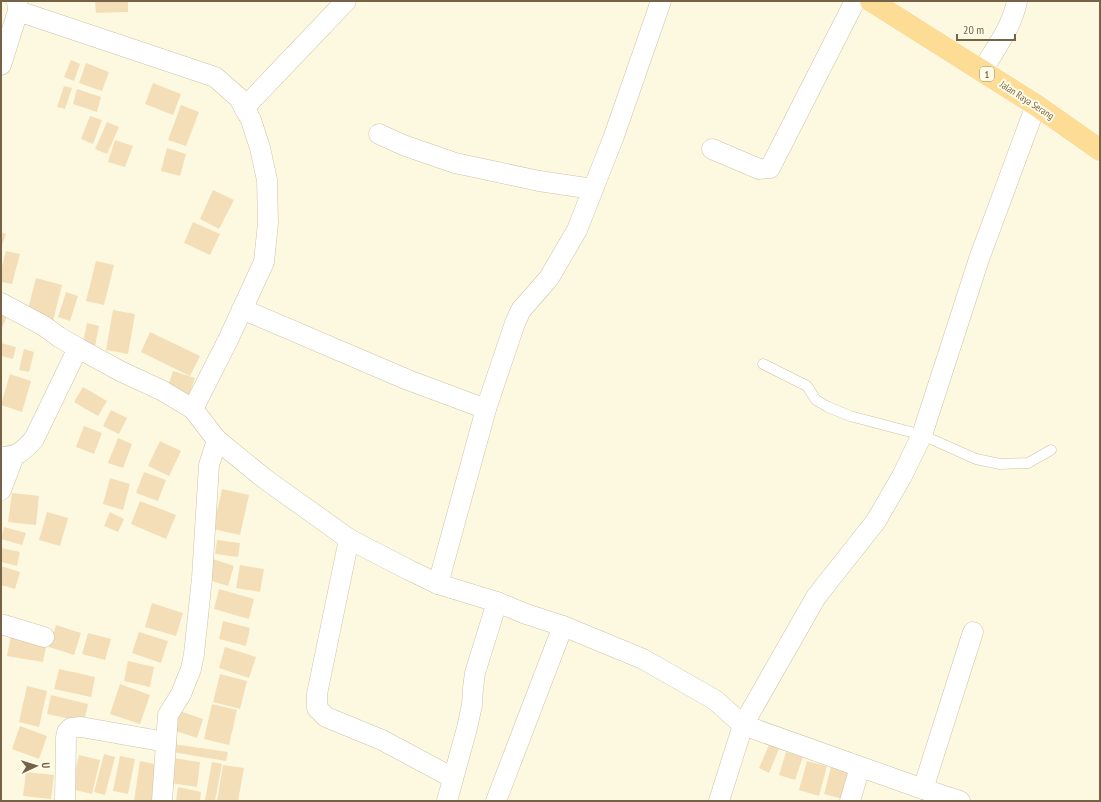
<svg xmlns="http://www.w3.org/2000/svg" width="1101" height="802" viewBox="0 0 1101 802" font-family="'PT Sans Narrow',sans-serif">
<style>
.building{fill:#f4deb7}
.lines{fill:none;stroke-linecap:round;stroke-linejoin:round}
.service-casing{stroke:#cfc2a8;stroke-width:11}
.minor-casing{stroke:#cfc2a8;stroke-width:21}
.trunk-casing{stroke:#fff;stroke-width:23}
.service{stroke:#fff;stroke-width:10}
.minor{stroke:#fff;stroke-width:20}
.trunk{stroke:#fddc96;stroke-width:22}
.labels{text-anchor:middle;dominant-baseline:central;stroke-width:4;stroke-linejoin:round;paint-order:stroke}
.shield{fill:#fffce8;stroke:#9f9177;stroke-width:1}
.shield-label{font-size:9px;font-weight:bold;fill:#766347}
.street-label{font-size:10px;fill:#766347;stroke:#fffce8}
</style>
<rect width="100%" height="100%" fill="#fdf9e1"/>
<g class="building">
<path d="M95,1h33v11l-32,1z"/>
<path d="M71,60l9,4 -6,17 -10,-4z"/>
<path d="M86,63l23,9 -7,19 -23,-8z"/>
<path d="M153,83l28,11 -8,21 -28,-11z"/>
<path d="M64,86l8,2 -7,21 -8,-2z"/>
<path d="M77,89l24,8 -4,15 -24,-8z"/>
<path d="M181,105l18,7 -13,34 -18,-6z"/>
<path d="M90,116l12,4 -9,24 -12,-5z"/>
<path d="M107,122l12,5 -12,27 -12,-5z"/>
<path d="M115,140l18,6 -8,21 -17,-5z"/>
<path d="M167,148l19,6 -6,22 -19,-5z"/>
<path d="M213,190l21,10 -15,29 -19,-10z"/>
<path d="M193,222l27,12 -10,21 -26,-12z"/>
<path d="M1,232l5,2 -5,14z"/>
<path d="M6,251l14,3 -8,30 -11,-2v-12z"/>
<path d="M96,261l18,4 -10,40 -18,-4z"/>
<path d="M36,278l26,7 -9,36 -26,-8z"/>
<path d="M66,292l12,4 -8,25 -12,-4z"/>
<path d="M113,310l22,4 -7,40 -22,-4z"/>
<path d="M1,313l6,3 -6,14z"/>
<path d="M87,323l12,3 -4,20 -12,-3z"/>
<path d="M150,332l50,24 -10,20 -49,-24z"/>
<path d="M1,343l15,4 -3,12 -12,-3z"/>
<path d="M24,349l10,3 -5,20 -10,-2z"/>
<path d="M173,371l22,7 -6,17 -21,-8z"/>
<path d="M10,374l21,7 -9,31 -21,-7z"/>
<path d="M83,387l24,14 -9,15 -24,-14z"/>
<path d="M111,410l16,8 -8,16 -16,-8z"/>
<path d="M84,426l18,7 -8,21 -18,-7z"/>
<path d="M118,438l14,6 -9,24 -15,-5z"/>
<path d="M160,441l21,10 -12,25 -21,-10z"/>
<path d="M144,472l22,8 -8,21 -22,-8z"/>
<path d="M110,478l20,6 -7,26 -20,-6z"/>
<path d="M222,489l27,6 -9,40 -27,-6z"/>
<path d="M12,493l27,3 -3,29 -28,-3z"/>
<path d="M140,501l36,14 -10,24 -35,-15z"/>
<path d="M47,512l21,6 -8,28 -21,-6z"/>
<path d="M110,512l14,7 -6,13 -14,-6z"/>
<path d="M4,527l22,6 -4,12 -21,-6z"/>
<path d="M217,540l23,3 -2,14 -23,-3z"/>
<path d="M1,548l19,4 -3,14 -16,-4z"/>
<path d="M213,559l21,7 -6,20 -22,-7z"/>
<path d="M240,565l24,4 -4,23 -24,-4z"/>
<path d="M1,566l19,6 -5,17 -14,-4z"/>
<path d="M219,589l35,10 -5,20 -35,-10z"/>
<path d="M152,603l31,10 -7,23 -31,-9z"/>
<path d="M223,621l27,7 -4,18 -27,-7z"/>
<path d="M56,625l25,8 -7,22 -25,-8z"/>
<path d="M139,632l29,9 -7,22 -29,-10z"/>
<path d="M88,633l23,6 -6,21 -23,-6z"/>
<path d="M11,635l36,7 -4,20 -36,-6z"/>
<path d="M225,647l31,10 -7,21 -30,-10z"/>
<path d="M128,661l26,6 -4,20 -26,-6z"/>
<path d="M59,669l36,8 -4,20 -37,-8z"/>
<path d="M220,674l27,7 -7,28 -27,-7z"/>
<path d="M120,684l30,11 -10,29 -30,-10z"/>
<path d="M27,686l20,5 -8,36 -20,-5z"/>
<path d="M51,695l37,9 -4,18 -37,-8z"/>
<path d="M212,704l25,6 -8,35 -25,-6z"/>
<path d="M177,710l26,9 -6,19 -27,-9z"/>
<path d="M20,726l27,10 -8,23 -27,-10z"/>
<path d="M173,744l55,8 -2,9 -54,-9z"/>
<path d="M769,745l10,4 -10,24 -10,-5z"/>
<path d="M786,752l17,5 -8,23 -16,-5z"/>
<path d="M104,754l11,3 -10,38 -11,-3z"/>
<path d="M79,755l21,5 -8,34 -21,-5z"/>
<path d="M120,756l15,3 -7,35 -15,-3z"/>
<path d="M173,758l27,4 -3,25 -27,-4z"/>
<path d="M140,761l19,4 -5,36h-20z"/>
<path d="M807,761l20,5 -8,30 -20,-6z"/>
<path d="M212,762l10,2 -7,37h-7l-3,-1z"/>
<path d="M223,765l21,3 -6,33h-21z"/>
<path d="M831,767l19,5 -7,27 -19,-5z"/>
<path d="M26,772l28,3 -3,24 -28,-3z"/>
<path d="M178,787l23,5 -1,9h-24z"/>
</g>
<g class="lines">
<g class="service-casing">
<path id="service" d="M763,364l44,22 9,14 12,7 22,9 72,19 54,24 24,5 28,-1 23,-13"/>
</g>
<g class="minor-casing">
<g id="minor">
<path d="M18,11l197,66 24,21 12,22 9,28 7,32 1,43 -4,39 -35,76 -36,71"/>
<path d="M1,65l17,-54 -1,-10"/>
<path d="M982,71c13,-22 30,-44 35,-70"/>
<path d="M244,108l102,-107"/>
<path d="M379,134l24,11 52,18 84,18 54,8"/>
<path d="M712,149l47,20 11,-1 85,-167"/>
<path d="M1,303l43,23 15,11 19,11"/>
<path d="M242,309l166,71 78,29"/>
<path d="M1,457c18,-1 21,-5 33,-18l44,-91 42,23 41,19 32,19 24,31 48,39 84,60 60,31 29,14 59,18 29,12 37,12 80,33 72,41 28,25 180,64 37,12"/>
<path d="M1,490l13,-34"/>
<path d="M349,539l-32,155v14l9,9 56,23 71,38"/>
<path d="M438,584l48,-175 29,-86 6,-13 28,-32 28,-48 37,-94 47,-135"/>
<path d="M1,624l43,13"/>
<path d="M923,789l50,-157"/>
<path d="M65,801l1,-63 1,-6 4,-4 10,-1 85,15"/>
<path d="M162,801l6,-86 13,-21 10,-25 3,-15 8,-76 7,-113 8,-25"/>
<path d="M447,801l20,-73 5,-23 1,-17 2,-15 22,-71"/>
<path d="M496,801l67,-175"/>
<path d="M719,801l24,-76 73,-128 60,-76 26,-45 20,-41 57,-176 57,-154"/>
<path d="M850,801l10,-34"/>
</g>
</g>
<g class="trunk-casing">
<path id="trunk" d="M871,1l165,104 64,45"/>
</g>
<use href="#service" class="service"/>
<use href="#minor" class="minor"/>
<use href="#trunk" class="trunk"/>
</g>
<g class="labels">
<rect class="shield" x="980" y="67" width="14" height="14" rx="3"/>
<g class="shield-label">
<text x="987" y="74">1</text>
</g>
<g class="street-label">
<text transform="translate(1027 100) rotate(33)">Jalan Raya Serang</text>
</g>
</g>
<rect width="1101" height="802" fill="none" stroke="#766347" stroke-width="4"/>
<g transform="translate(36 766) rotate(86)" stroke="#fffce8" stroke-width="3" paint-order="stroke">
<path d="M0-3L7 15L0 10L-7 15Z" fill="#766347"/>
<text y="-6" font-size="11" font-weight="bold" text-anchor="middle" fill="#766347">U</text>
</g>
<path d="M957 34v6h58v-6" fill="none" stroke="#766347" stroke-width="2"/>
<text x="963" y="34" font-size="12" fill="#766347" stroke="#fffce8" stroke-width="3" paint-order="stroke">20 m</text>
</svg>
